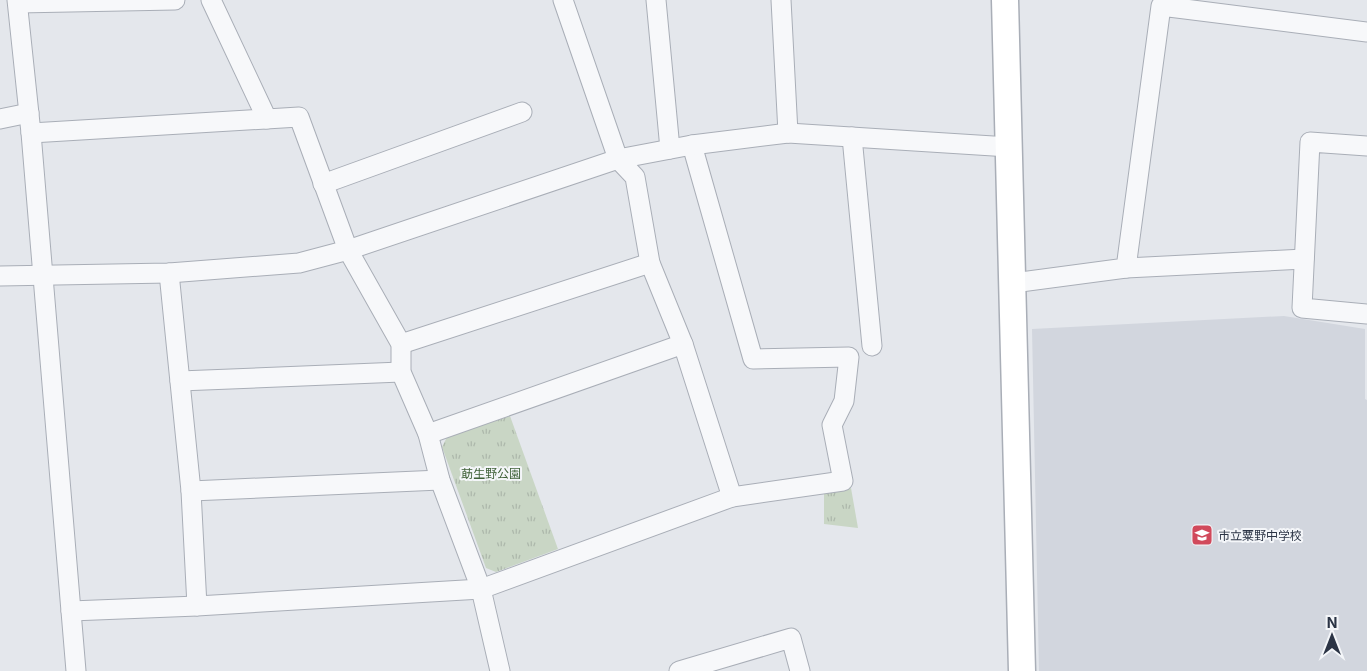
<svg xmlns="http://www.w3.org/2000/svg" width="1367" height="671" viewBox="0 0 1367 671" font-family="Inter,'Noto Sans JP',sans-serif">
<style>
.built{fill:#d2d6de}
.grass{fill:url(#grass-tufts)}
.lines{fill:none;stroke-linecap:round;stroke-linejoin:round}
.street-casing{stroke:#a9aeb7;stroke-width:21}
.secondary-casing{stroke:#a9aeb7;stroke-width:29}
.street{stroke:#f7f8fa;stroke-width:19}
.secondary{stroke:#fff;stroke-width:26}
.labels{text-anchor:middle;dominant-baseline:central;stroke-width:4;stroke-linejoin:round;paint-order:stroke}
.park-label{font-size:12px;fill:#3f6138;stroke:#f4f6f9}
.poi-label{font-size:12px;fill:#2b3445;stroke:#f4f6f9;text-anchor:start}
</style>
<defs>
<pattern id="grass-tufts" width="24" height="20" patternUnits="userSpaceOnUse" patternTransform="scale(1.25)"><rect width="24" height="20" fill="#c9d6c5"/><path d="M3 7l-1-3M5 7V3M7 7l1-3M15 17l-1-3M17 17v-4M19 17l1-3" fill="none" stroke="#adb8ab"/></pattern>
</defs>
<rect width="100%" height="100%" fill="#e4e7ec"/>
<path class="built" d="M1284,316l81,13v70l2,1v271h-328l-7,-342z"/>
<g class="grass">
<path d="M510,416l48,133 -62,23 -10,-4 -44,-121 5,-10z"/>
<path d="M851,488l7,40 -34,-4v-30z"/>
</g>
<g class="lines">
<g class="street-casing">
<g id="street">
<path d="M17,0l14,133 45,538"/>
<path d="M211,0l56,119"/>
<path d="M656,0l14,149"/>
<path d="M781,0l7,133"/>
<path d="M18,3l157,-3"/>
<path d="M0,119l29,-6"/>
<path d="M31,133l268,-16 49,133 53,94v28l27,62 12,46 41,109 19,82"/>
<path d="M852,137l20,209"/>
<path d="M692,145l61,214 96,-2 -5,44 -12,24 11,56 -111,16"/>
<path d="M1367,146l-57,-4 -8,166 65,6"/>
<path d="M323,184l199,-72"/>
<path d="M1126,268l178,-9"/>
<path d="M169,273l22,218 6,115"/>
<path d="M0,276l169,-3 130,-10 49,-13 270,-91 74,-14 96,-12 221,14"/>
<path d="M1013,283l113,-15 35,-262 206,26"/>
<path d="M401,344l249,-81"/>
<path d="M180,381l221,-9"/>
<path d="M428,434l255,-90"/>
<path d="M191,491l249,-11"/>
<path d="M71,611l126,-5 284,-17 251,-92 -49,-153 -33,-81 -15,-86 -17,-18 -55,-159"/>
<path d="M679,671l112,-33 9,33"/>
</g>
</g>
<g class="secondary-casing">
<path id="secondary" d="M1005,0l17,671"/>
</g>
<use href="#street" class="street"/>
<use href="#secondary" class="secondary"/>
</g>
<defs>
<g id="school-square" transform="scale(1.125)"><rect x="-9" y="-9" width="18" height="18" rx="4" fill="#d1495b" stroke="#f4f6f9"/><path d="M0-5L7-2L0 1L-7-2ZM-4 1L0 2.5L4 1V4Q0 6-4 4Z" fill="#fff"/></g>
</defs>
<g fill-rule="evenodd">
<use href="#school-square" x="1202" y="535"/>
</g>
<g class="labels">
<g class="park-label">
<text x="491" y="473">莇生野公園</text>
</g>
<g class="poi-label">
<text x="1218" y="535">市立粟野中学校</text>
</g>
</g>
<g transform="translate(1332 636)" stroke="#f4f6f9" stroke-width="4" paint-order="stroke">
<path d="M0-4L9 19L0 12L-9 19Z" fill="#2b3445"/>
<text y="-8" font-size="14" font-weight="bold" text-anchor="middle" fill="#2b3445">N</text>
</g>
</svg>
